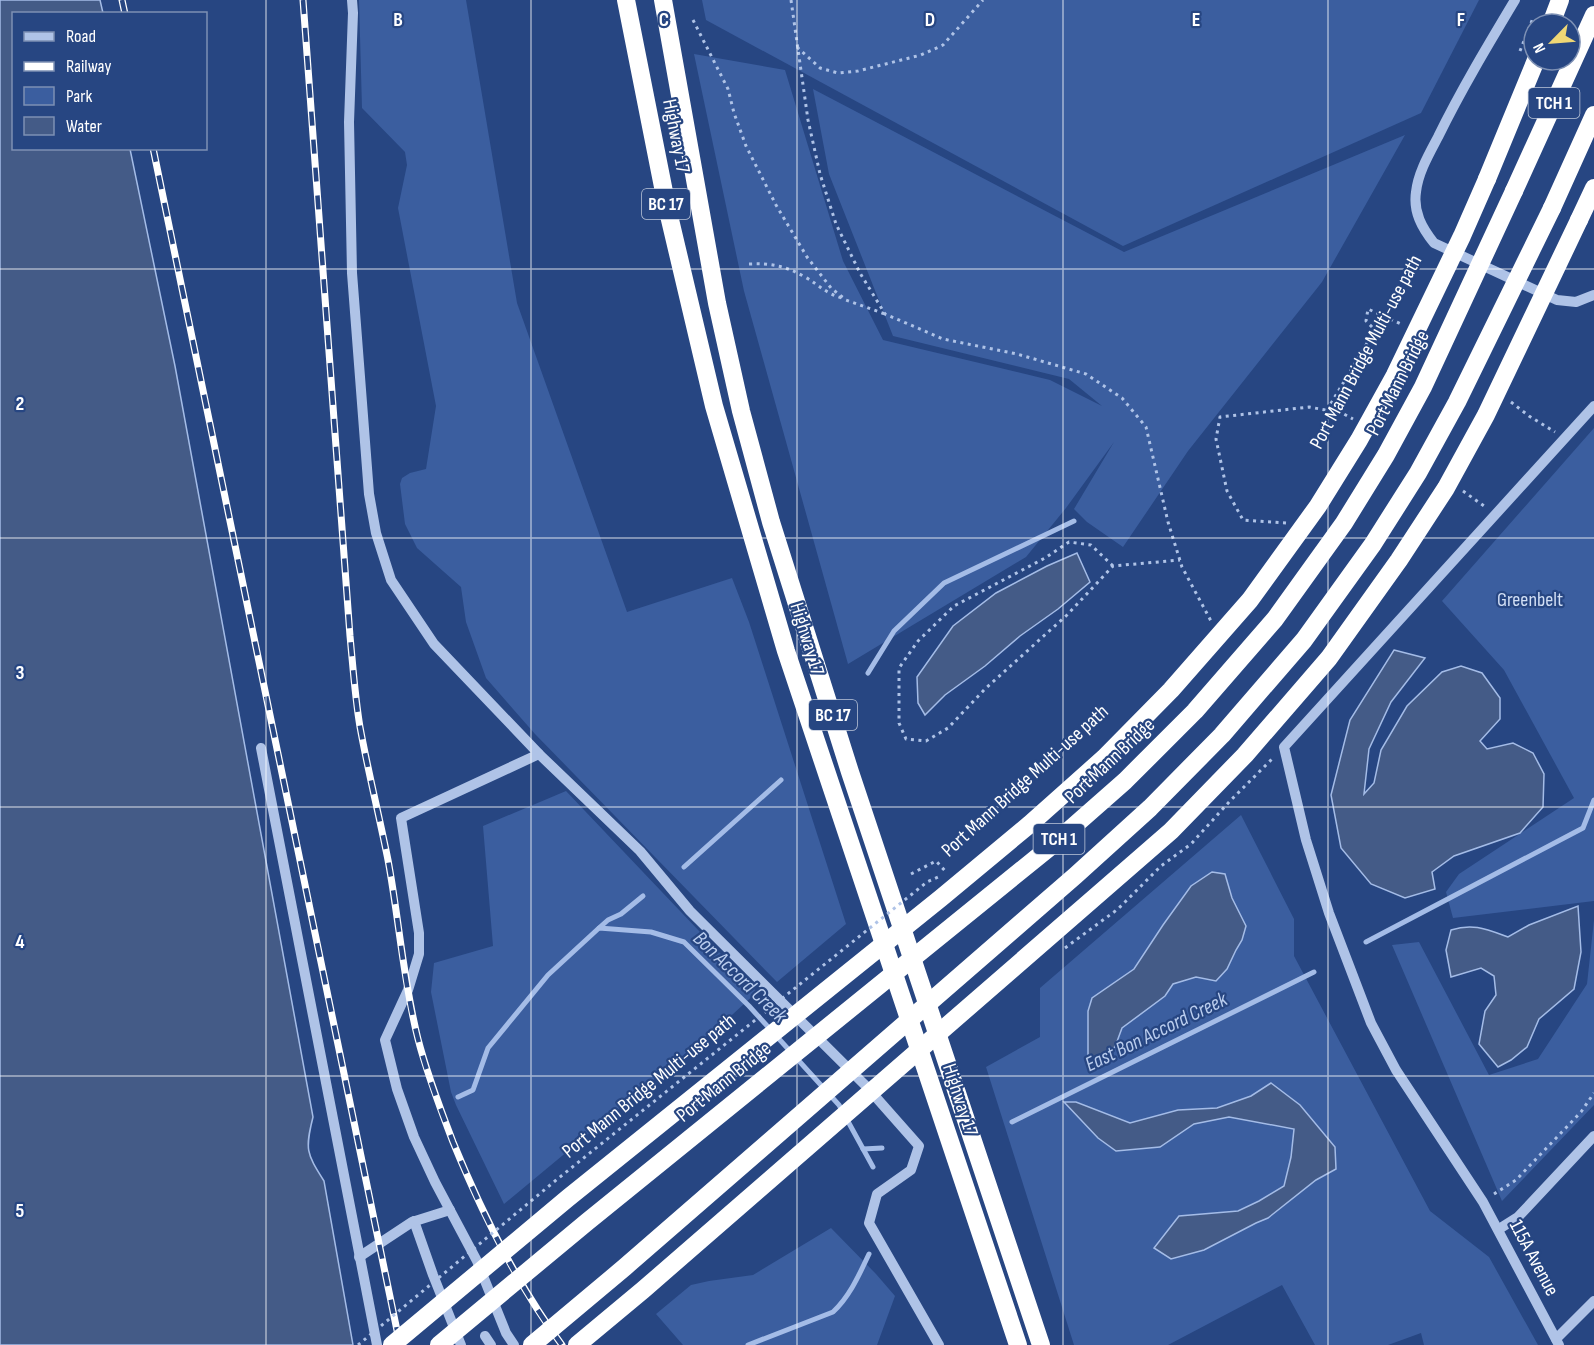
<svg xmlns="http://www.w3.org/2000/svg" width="1594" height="1345" viewBox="0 0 1594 1345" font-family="'Sofia Sans Condensed',sans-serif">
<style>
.green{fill:#3b5e9f;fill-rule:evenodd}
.water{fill:#445b87;stroke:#a4bce7;stroke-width:1.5}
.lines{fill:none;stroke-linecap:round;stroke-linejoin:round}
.stream{stroke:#a4bce7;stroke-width:5}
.path{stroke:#afc3e7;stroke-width:3;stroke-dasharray:3 4.5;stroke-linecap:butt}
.minor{stroke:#afc3e7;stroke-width:10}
.highway{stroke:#fff;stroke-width:18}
.rail-casing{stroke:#fff;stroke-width:7}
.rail{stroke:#274682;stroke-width:4.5;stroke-dasharray:14;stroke-linecap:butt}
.path-bridge{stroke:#afc3e7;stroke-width:3;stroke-dasharray:3 4.5;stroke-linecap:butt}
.highway-bridge{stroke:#fff;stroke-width:18}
.grid{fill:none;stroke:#fff;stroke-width:1.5;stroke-opacity:0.55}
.labels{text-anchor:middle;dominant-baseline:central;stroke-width:4.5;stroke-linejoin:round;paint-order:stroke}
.shield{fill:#274682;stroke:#bec8da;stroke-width:1.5}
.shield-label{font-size:18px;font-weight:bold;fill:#fff}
.street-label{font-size:20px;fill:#fff;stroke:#274682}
.park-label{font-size:20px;fill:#d2dff5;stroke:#274682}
.water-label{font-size:21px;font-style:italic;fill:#bacdee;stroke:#274682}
.grid-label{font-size:20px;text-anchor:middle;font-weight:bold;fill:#fff;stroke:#274682;stroke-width:4.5;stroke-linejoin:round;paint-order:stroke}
</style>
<rect width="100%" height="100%" fill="#274682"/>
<g class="green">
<path d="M359,0h107l51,303 110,309 105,-34 17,44 97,302 -69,58 -242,-248 -49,-56 -20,-56 -5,-35 -44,-39 -12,-24 -5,-40 2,-6 8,-5 16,-4 10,-63 -38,-198 9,-43 -2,-13 -43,-44z"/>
<path d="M702,0h777l-58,113 -298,133 -417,-226z"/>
<path d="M694,54l91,16 58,191 40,79 167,40 52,26 -33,-27 -176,-43 -64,-162 -16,-85 311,163 281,-117 -83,147 -134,169 -65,96 -36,-25 -13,-13 40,-67 -48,66 -40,49 -178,107 -104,-373z"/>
<path d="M1594,428v473l-141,17 -7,-26 13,-18 115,-76 -70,-128 -62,-69z"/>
<path d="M566,791l191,201 -24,22 -229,190 -48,-99 -5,-13 -20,-100 3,-29 59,-17 -10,-120z"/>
<path d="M1241,815l53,104v37l136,255 59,46 49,88h-114l-3,-12 -33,12h-73l-33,-60 -114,60h-94l-88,-278 54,-30v-49zM1271,1084l65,84 -20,12 -48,38 -12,5 -52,27 -25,-34 59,-5 21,-10 25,-15 7,-29 3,-28 -65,-12 -35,7 -34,23 -95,-45h11l54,21 48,-13 39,-2 34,-12z"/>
<path d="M1594,920v185l-92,96 -110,-256 27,-3 70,133 49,-16 49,-75z"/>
<path d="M831,1228l45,46 19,22 -18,49h-194l-27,-31 35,-29 18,-4 44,-6z"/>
</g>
<g class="water">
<path d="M0,0h100l3,13 -89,1v134l116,1 45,217 138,751c-8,32 -7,36 11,64l29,164h-353z"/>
<path d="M1077,553l13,29 -32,27 -38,27 -35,30 -40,29 -20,20 -7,-12 -1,-26 36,-51 43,-33 51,-27z"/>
<path d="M1394,650l31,8 -34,44 -22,47 -5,45 10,-11 7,-33 26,-44 35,-34 19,-6 21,7 18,25v21l-20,22 7,8 26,-6 20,10 11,21 -1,33 -23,26 -66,23 -22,16 3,17 -30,9 -34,-14 -30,-36 -10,-53 19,-75z"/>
<path d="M1212,872l13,2 7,24 14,28 -4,14 -6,10 -9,19 -11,12 -20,-4 -23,7 -8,12 -43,32 -7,19 -27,17v-53l4,-13 42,-29 29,-44 28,-39z"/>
<path d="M1578,906l3,46 -7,37 -35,30 -12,28 -16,13 -13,7 -19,-23 6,-33 11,-16 -2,-19 -13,-8 -30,9 -5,-27 5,-20c22,-7 35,-1 57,7l21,-12z"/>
<path d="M1271,1083l29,22 35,42 1,22 -20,11 -48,38 -12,5 -52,27 -33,9 -17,-11 25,-32 59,-5 21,-10 25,-15 7,-29 3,-28 -65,-12 -35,7 -34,23 -44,4 -18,-13 -34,-36h12l54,21 48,-13 39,-2 34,-12z"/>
</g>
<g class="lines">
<g class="stream">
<path d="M868,673l26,-42 50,-48 130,-62"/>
<path d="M684,867l97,-87"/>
<path d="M599,928l9,-8 13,-6 22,-18"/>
<path d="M1366,942l217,-114 11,-28"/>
<path d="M458,1097l15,-7 15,-42 60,-73 51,-47 52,4 33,10 65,64 90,99 34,62"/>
<path d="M1012,1122l302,-150"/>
<path d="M863,1149l19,-1"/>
<path d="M748,1345l85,-33c17,-16 26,-37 36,-58"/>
</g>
<g class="path">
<path d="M791,0l17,120 12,54 16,50 24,49 25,41 58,25 74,15 69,20 36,24 24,29 22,95 14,45 29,54"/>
<path d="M693,20l35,69 6,24 12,33 30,59 31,52 24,31 15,12 39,14"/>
<path d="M797,47l23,21 18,5 20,-2 63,-16 22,-10 40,-45"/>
<path d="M1520,51l13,-33"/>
<path d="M749,264c21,-1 37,2 56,13 14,8 20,16 37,21"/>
<path d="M1511,402l18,14 26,16"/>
<path d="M1327,410l48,-80 -9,-9 2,-12 33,15"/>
<path d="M1463,491l21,15"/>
<path d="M1286,523l-43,-3 -16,-29 -11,-52 4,-22 89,-10 33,6 11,6"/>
<path d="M1113,566l-22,-21 -22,-3 -24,16 -91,48 -36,35 -19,27v55l7,16 20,2 22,-13 37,-39 82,-74 46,-49 67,-6"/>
<path d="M911,874l25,-13 11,12"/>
<path d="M1065,948l53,-39 43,-43 30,-22 39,-43 44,-44"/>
<path d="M1494,1194l22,-14 65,-68 13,-19"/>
</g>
<g class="minor">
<path d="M352,0l1,13 -4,109 3,151 17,221 7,39 15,47 43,64 105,110 101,97 50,60 176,175 53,60 -8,24 -34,24 -8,29 70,122"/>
<path d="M1515,0c-27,45 -54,90 -77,137 -9,17 -20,36 -22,55 -3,20 6,36 18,51l123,57 19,2 18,-7"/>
<path d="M261,748l116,597"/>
<path d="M414,1221l19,54 28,70"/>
<path d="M1499,1229l19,-12 76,-81"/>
<path d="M359,1257l53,-35 38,-12"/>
<path d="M485,1336l6,9"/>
<path d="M1556,1339l38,-38"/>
<path d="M514,1345l-8,-12 -29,-72 -42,-79 -21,-45 -17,-48 -12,-49 23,-50 11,-36v-21l-18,-115 138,-64"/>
<path d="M1559,1345l-76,-143 -87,-132 -25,-47 -42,-110 -23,-73 -22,-93 310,-341"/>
</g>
<g class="highway">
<path d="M626,0l41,207 47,199 72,245 232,694"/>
<path d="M663,0l54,303 24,108 30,111 79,250 191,573"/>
<path d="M1551,24l9,-24"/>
<path d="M1487,179l49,-119"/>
<path d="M1514,191l80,-176"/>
<path d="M1552,208l42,-93"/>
<path d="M1579,220l15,-32"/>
</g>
<g class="rail-casing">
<g id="rail">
<path d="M122,0l3,14"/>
<path d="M303,0l47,636c3,31 5,61 10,91 8,44 19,88 28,133 11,59 15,120 30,179 9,35 22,69 35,103 29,71 63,141 109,203"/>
<path d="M153,148l247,1197"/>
</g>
</g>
<use href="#rail" class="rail"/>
<path class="path-bridge" d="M358,1345l197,-164 372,-299 11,-5"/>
<g class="highway-bridge">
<path d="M392,1345l176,-147 373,-300 89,-74 74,-66 67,-68 79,-90 68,-94 41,-66 36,-65 67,-139 25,-57"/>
<path d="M439,1345l148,-123 463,-375 75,-66 70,-70 80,-92 69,-96 42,-68 37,-68 91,-196"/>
<path d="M532,1345l93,-78 450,-391 75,-68 72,-73 82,-95 69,-96 45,-71 39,-71 95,-194"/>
<path d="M577,1345l66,-55 451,-392 77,-67 74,-76 84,-97 70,-98 47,-72 40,-73 93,-195"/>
</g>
</g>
<path class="grid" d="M266,0v1345M531,0v1345M797,0v1345M1063,0v1345M1328,0v1345M0,269h1594M0,538h1594M0,807h1594M0,1076h1594"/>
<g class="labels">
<g class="shield">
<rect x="1528.5" y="88" width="51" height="30" rx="4.5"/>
<rect x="642" y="189" width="48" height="30" rx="4.5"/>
<rect x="809" y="700" width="48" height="30" rx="4.5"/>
<rect x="1033.5" y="824" width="51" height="30" rx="4.5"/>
</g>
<g class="shield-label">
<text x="1554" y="103">TCH 1</text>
<text x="666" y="204">BC 17</text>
<text x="833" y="715">BC 17</text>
<text x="1059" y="839">TCH 1</text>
</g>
<g class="street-label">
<text transform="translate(676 136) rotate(79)">Highway 17</text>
<text transform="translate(1366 352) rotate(-62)">Port Mann Bridge Multi-use path</text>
<text transform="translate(1398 383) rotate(-63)">Port Mann Bridge</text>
<text transform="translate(807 639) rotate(73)">Highway 17</text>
<text transform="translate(1110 761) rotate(-43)">Port Mann Bridge</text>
<text transform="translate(1025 781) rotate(-42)">Port Mann Bridge Multi-use path</text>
<text transform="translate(724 1082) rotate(-39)">Port Mann Bridge</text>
<text transform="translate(649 1086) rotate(-39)">Port Mann Bridge Multi-use path</text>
<text transform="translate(960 1100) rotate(72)">Highway 17</text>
<text transform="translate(1534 1258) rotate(62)">115A Avenue</text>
</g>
<g class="park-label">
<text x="1530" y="600">Greenbelt</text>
</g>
<g class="water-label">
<text transform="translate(740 977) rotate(44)">Bon Accord Creek</text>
<text transform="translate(1156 1032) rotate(-26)">East Bon Accord Creek</text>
</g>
</g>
<g class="grid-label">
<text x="398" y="26">B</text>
<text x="664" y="26">C</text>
<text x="930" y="26">D</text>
<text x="1196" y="26">E</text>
<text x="1461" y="26">F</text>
<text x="20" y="410">2</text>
<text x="20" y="679">3</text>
<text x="20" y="948">4</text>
<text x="20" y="1217">5</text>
</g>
<rect x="12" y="12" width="195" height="138" fill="#274682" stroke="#7d90b4" stroke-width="1.5"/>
<rect x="24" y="32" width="30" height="9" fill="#afc3e7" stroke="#7d90b4" stroke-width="1.5"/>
<text x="66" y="42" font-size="18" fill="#ffffff">Road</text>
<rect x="24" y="62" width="30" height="9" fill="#ffffff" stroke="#7d90b4" stroke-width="1.5"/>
<text x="66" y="72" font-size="18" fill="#ffffff">Railway</text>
<rect x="24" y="87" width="30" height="18" fill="#3b5e9f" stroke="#7d90b4" stroke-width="1.5"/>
<text x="66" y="102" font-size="18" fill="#ffffff">Park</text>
<rect x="24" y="117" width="30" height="18" fill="#445b87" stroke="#7d90b4" stroke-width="1.5"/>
<text x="66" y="132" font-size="18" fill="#ffffff">Water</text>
<g transform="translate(1552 42) rotate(245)"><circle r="28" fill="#274682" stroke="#7d90b4" stroke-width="1.5"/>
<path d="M0-4.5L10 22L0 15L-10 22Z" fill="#efd775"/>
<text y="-9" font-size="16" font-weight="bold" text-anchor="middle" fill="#ffffff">N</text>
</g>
</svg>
